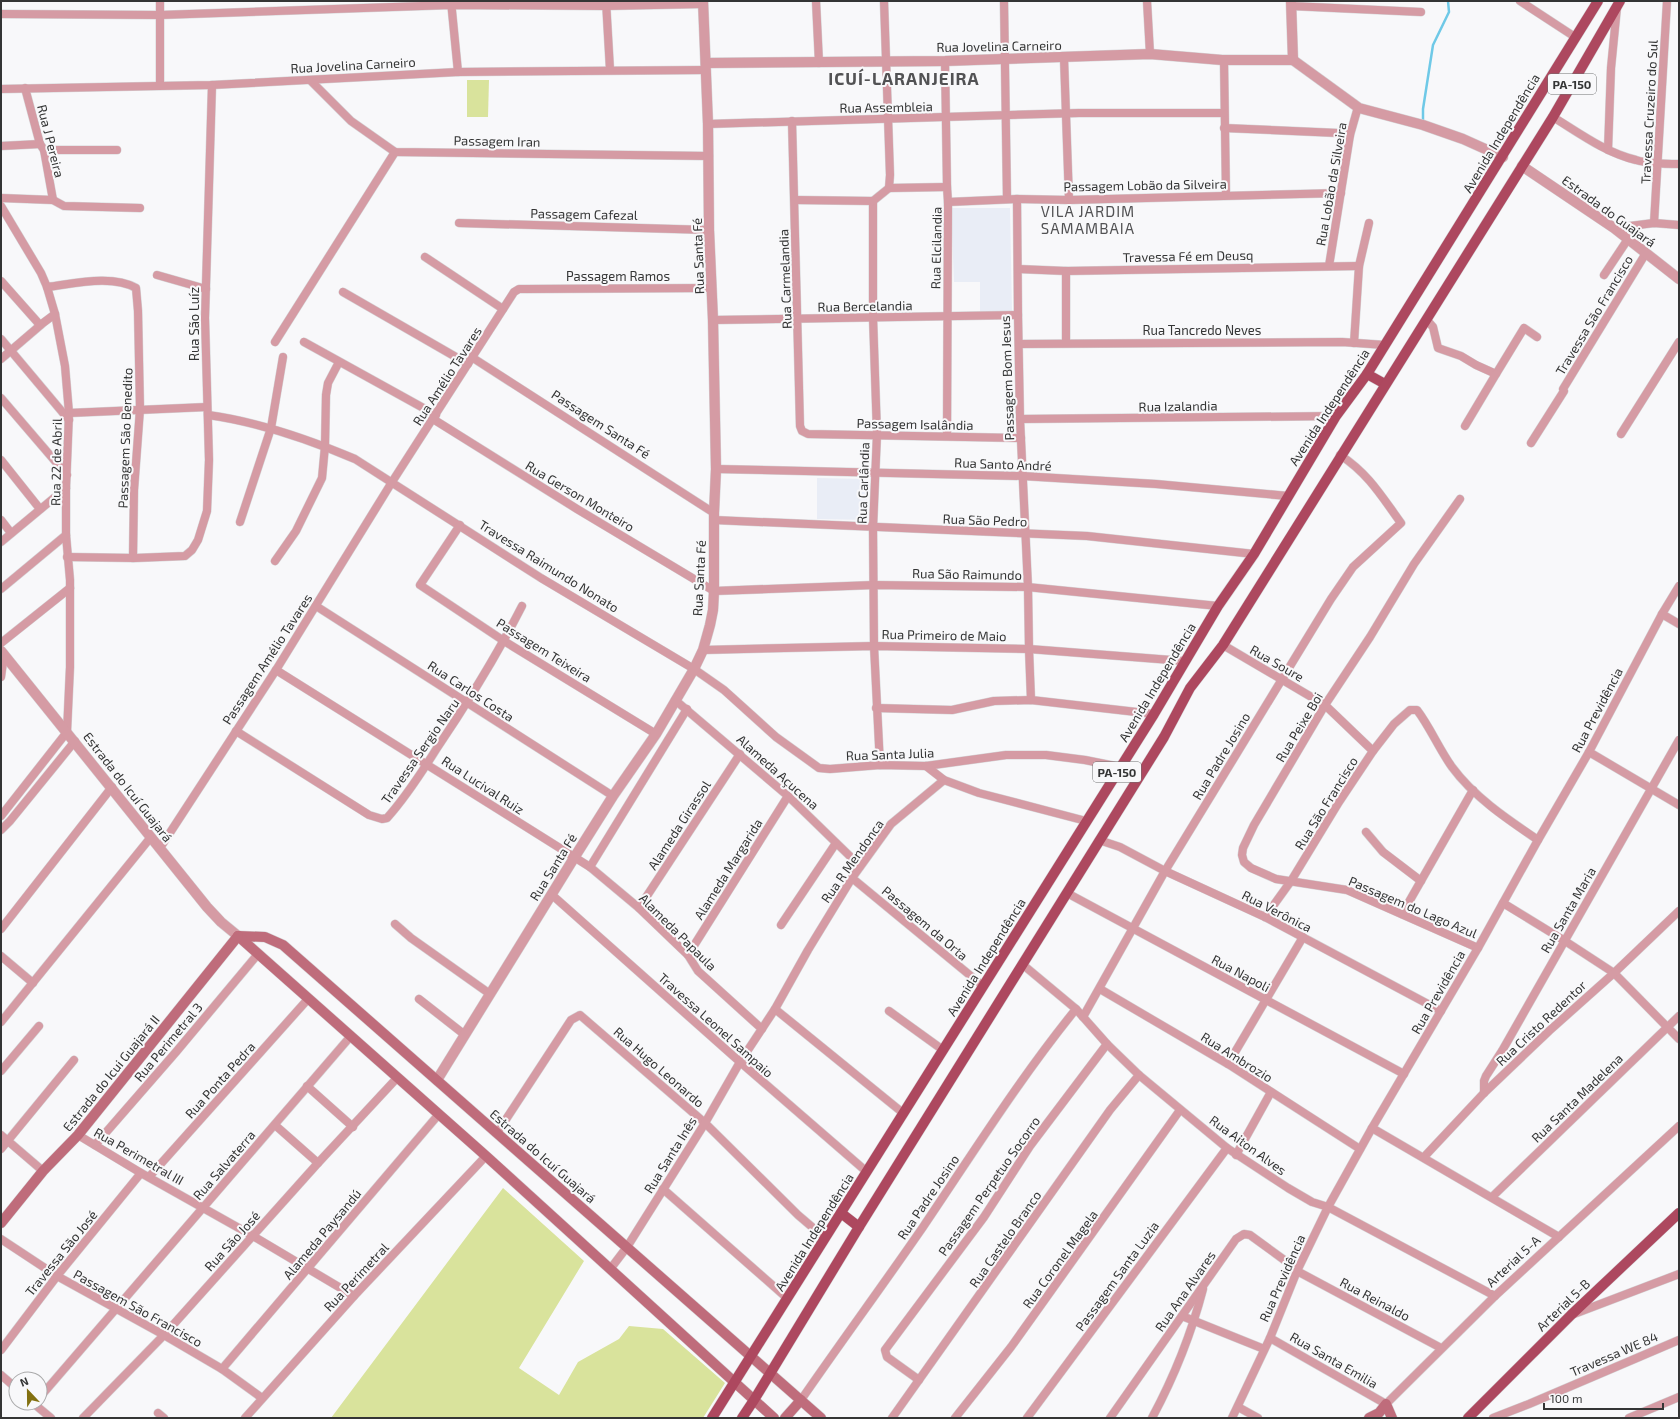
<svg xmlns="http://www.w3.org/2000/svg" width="1680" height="1419" viewBox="0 0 1680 1419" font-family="'Exo 2',sans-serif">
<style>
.built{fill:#e9edf6}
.green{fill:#d9e39c}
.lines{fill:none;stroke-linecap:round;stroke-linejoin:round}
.stream{stroke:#6fc9e7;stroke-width:2.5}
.minor-casing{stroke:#d5d5d7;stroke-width:9}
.tertiary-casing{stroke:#d5d5d7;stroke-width:11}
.secondary-casing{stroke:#d5d5d7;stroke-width:11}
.primary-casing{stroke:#d5d5d7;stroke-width:11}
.minor{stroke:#d59ba4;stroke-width:8}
.tertiary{stroke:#d59ba4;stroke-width:10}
.secondary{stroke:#bf6c7b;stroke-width:10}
.primary{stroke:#ad485f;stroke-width:10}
.labels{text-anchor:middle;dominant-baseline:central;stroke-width:4;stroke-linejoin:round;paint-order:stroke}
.shield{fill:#f8f8fa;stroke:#6f7070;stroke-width:1}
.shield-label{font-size:12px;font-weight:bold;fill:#343535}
.street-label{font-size:13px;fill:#343535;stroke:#f8f8fa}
.quarter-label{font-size:15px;letter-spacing:1px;fill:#525254;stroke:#f8f8fa}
.district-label{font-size:17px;font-weight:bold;letter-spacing:1px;fill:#525254;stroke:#f8f8fa}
</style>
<rect width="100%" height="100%" fill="#f8f8fa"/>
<g class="built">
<path d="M951,208h59l2,103 -32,1v-30h-26z"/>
<path d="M817,478l50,1v41l-50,-1z"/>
</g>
<g class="green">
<path d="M467,80h22l-1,37h-21z"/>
<path d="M503,1188l81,73 -65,107 40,27 19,-33 41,-23 10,-13 34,3 62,54 -22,35h-372z"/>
</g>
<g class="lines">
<path class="stream" d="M1423,122v-13l10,-64 16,-33 -1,-11"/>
<g class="minor-casing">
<g id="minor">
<path d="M160,1v84"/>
<path d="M451,1l7,71"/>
<path d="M606,1l4,69"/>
<path d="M816,1l3,62"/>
<path d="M1004,1l3,198"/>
<path d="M1147,1l3,53"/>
<path d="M1520,1l55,36"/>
<path d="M1291,6l130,6"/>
<path d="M1,14l159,1 291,-10 155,1 97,-2"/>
<path d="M1064,58l5,142"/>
<path d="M1224,60l2,135"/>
<path d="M945,61l2,126 1,15 -1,234"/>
<path d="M311,81l40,40 44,31 314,4"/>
<path d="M25,88l15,56 4,6 9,50"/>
<path d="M1,89l211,-4 246,-13 248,-2"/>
<path d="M1553,117c26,16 53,36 83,43 13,4 29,4 43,4"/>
<path d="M792,121l8,305 2,5 6,3 213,4"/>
<path d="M708,124l371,-11h145"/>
<path d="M1224,128l114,5 12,2"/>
<path d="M1,146l39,-2"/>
<path d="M44,150h73"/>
<path d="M1608,150l3,-82 6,-61"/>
<path d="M889,188l58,-1"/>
<path d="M1,198l52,2 11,6 76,2"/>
<path d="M1017,199l1,116 2,104 8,168 1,62 2,51"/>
<path d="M795,200l78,1"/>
<path d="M873,201v116l4,117 -4,94 1,118 6,119"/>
<path d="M873,201l16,-13 1,-13 -6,-174"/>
<path d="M948,202l69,-3 52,1 272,-7"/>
<path d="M1,206l40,67 6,14 8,27 10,52 4,47 -3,75v47l4,45v87l-3,65 -66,84"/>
<path d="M459,223l250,7"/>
<path d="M1654,223l13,-222"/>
<path d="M1614,228l40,-5 25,2"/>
<path d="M425,257l78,52"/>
<path d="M1329,266l21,-131 8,-28"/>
<path d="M1018,269l48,2 293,-5"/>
<path d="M1066,271v72"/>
<path d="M157,275l49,14"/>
<path d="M1604,275l24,-36"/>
<path d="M1,281l39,44"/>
<path d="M47,287c26,-3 65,-13 89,1l2,23 2,98 -6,81 -1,68"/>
<path d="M343,292l125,72"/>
<path d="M1426,319l7,8 5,21 23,8 15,9 20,9 28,-46 13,9"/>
<path d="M713,320l305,-5"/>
<path d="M1,339l68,81"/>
<path d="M275,342l120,-190"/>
<path d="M304,342l132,73"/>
<path d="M1354,343l5,-77 10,-43"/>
<path d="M1019,344l323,-2 43,3"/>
<path d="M473,358l241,155"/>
<path d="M1,359l42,-36 12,-9"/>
<path d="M1,398l66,77"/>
<path d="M69,413l138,-6"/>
<path d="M208,415c51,7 100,24 147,44l186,119 153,91 30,21 52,47 43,31 11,1 50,-4 46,1 80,-11h40l39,5 35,7"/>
<path d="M433,419l144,90 137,82 160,-6 153,2 191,19"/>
<path d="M1020,419l316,-3"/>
<path d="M1465,426l31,-52"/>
<path d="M1621,434l58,-92"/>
<path d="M1531,443l33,-52 -1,-2 83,-136"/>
<path d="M1,460l39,49"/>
<path d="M716,469l306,7 134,8 132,12"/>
<path d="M1460,499l-46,65 -44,73 -45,68 -71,120 -11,23 -1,7 2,7 7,6 25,11 71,11 131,58"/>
<path d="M1,520l10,13"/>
<path d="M714,520l373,16 167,18"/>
<path d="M240,522l31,-94 12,-71"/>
<path d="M460,525l-40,60 84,56 152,93"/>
<path d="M1,542l65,-54"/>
<path d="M67,557l68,1 50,-2 7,-6 6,-10 9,-29 2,-51 -4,-142 7,-233"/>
<path d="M275,561l21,-30 26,-53 3,-32 1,-51 2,-12 11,-21"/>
<path d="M1,589l65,-54"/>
<path d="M316,606l297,190"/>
<path d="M1662,614l17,10"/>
<path d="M1,643l69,-55"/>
<path d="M1223,645l102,60 48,46"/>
<path d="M703,650l171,-4 155,3 155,12"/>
<path d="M276,670l314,197 49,41 49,47 10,16 64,58"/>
<path d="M1,677l3,-22"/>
<path d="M675,700l113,96 72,70"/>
<path d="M876,708l76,2 42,-9 37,-1 123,14"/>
<path d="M236,731l133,84 13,4 5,-1c19,-21 35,-46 50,-70 31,-46 60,-93 85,-142"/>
<path d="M1589,752l90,53"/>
<path d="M926,766l18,14 35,13 107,28"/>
<path d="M1,830l9,-9 65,-80"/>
<path d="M1366,832l17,20 38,29"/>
<path d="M1099,840l21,7 45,24 100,46 176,94"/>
<path d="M160,848l116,-178 116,-188 122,-190 5,-3h6l186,-1"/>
<path d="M590,867l97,-158"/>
<path d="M852,878l131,108"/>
<path d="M1067,893l337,181"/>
<path d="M551,894l189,168 127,110"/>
<path d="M1503,903l62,38 49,32 65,66"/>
<path d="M639,908l101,-154"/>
<path d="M1402,914l71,-124"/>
<path d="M1265,917l26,-36 48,-79 34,-51 21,-27 16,-14h7c13,17 22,39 35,57 22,30 55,52 86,73"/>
<path d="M395,924l16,14 79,56"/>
<path d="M781,925l55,-82"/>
<path d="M1,929l111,-142"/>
<path d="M688,955l100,-159"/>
<path d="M1,956l32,27"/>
<path d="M1022,964l54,45 31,35 32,31 88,73 61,40 24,14 16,5 167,89"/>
<path d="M1100,989l128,75 132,85"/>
<path d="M419,999l46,36"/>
<path d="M775,1009l128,104"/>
<path d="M889,1011l54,39"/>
<path d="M1083,1017l82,-146 166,-272 22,-32 48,-44c-19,-26 -32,-49 -61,-68"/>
<path d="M1,1022l150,-185"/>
<path d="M1228,1064l75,-127"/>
<path d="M1,1071l38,-45"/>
<path d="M307,1086l46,41"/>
<path d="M1484,1093v-12l2,-5 16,-25 177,-311"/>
<path d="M275,1125l43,38"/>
<path d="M1372,1128l187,109"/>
<path d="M497,1133l74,-113 9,-5 125,108 93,92 27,23"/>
<path d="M1,1135l42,36"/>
<path d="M78,1135l63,38 112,63 101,60"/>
<path d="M95,1145l81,-93 82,-98"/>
<path d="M1,1149l73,-89"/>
<path d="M1236,1155l35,-63"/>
<path d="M1424,1157l60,-64 65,-62 65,-58 65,-62"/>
<path d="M149,1177l159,-178"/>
<path d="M663,1189l124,109"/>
<path d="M1492,1197l187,-181"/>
<path d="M1,1239l56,37 107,59 58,34 40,29"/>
<path d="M611,1268l16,-21 78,-124 35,-61 35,-53 33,-59 44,-72 39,-54 53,-44"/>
<path d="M1574,1314l105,-40"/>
<path d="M1182,1316l82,33"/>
<path d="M1270,1338l116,66 109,-108 184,-170"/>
<path d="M1,1350l56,-74 84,-103"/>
<path d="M222,1369l217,-255"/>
<path d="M1,1375l15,13"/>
<path d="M919,1380l-32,-23 -2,-7 99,-133 46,-71 77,-102"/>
<path d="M40,1397l310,-360"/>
<path d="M801,1400c40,-58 82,-115 122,-173 50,-74 97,-149 153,-218"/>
<path d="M33,1403l18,15"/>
<path d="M1238,1407l20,11"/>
<path d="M158,1413l6,5"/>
<path d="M83,1418l81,-83 154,-172 79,-85"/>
<path d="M245,1418l109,-122 132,-140"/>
<path d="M892,1418l218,-308 29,-35"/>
<path d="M955,1418l56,-71 169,-237"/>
<path d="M1027,1418l200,-270"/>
<path d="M1110,1418l126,-179 8,-5 6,1 37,27 10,9 144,77"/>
<path d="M1152,1418c22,-41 39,-83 51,-129"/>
<path d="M1232,1418l38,-80 27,-67 31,-64 44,-79 106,-180 60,-108 51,-88 73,-138 17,-28"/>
<path d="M1493,1418l36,-14 150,-64"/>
<path d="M1629,1418l50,-21"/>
</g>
</g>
<g class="tertiary-casing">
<g id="tertiary">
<path d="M1291,1l2,59"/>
<path d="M1293,60l66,48 64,17 40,14 40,18"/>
<path d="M706,63l239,-2 205,-7 72,6h71"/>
<path d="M1522,166l92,62 65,51"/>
<path d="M1,651l206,256 14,15 17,14"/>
<path d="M437,1080l137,-222 39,-62 43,-62 38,-65 9,-19 7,-25 3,-15 1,-19v-78l2,-44 -3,-149 -4,-90 -1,-106 -5,-123"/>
</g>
</g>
<g class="secondary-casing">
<g id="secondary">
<path d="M238,936l27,1 18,8 538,473"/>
<path d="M238,936l248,220 288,262"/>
<path d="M1,1223l42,-52 35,-36 160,-199"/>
<path d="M785,1418l16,-18"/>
<path d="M1369,1418l10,-5 7,-9 6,14"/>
</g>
</g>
<g class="primary-casing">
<g id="primary">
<path d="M1367,374l18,10"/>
<path d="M841,1213l18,14"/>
<path d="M712,1418l442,-704 64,-108 36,-52 82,-138 31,-42 231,-373"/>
<path d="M742,1418l12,-18 105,-173 305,-490 26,-49 33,-43 330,-528 67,-116"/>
<path d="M1468,1418l103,-103 108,-102"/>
</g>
</g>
<use href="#minor" class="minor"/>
<use href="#tertiary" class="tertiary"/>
<use href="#secondary" class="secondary"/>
<use href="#primary" class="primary"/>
</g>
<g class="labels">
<g class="shield">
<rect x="1548" y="74" width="48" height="20" rx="3"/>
<rect x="1093" y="762" width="48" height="20" rx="3"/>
</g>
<g class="shield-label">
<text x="1572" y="84">PA-150</text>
<text x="1117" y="772">PA-150</text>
</g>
<g class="street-label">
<text transform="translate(999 46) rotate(-1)">Rua Jovelina Carneiro</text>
<text transform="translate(353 65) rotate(-3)">Rua Jovelina Carneiro</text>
<text transform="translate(886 107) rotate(-1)">Rua Assembleia</text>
<text transform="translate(1649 112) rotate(-87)">Travessa Cruzeiro do Sul</text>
<text transform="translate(1501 133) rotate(-59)">Avenida Independência</text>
<text transform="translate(51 141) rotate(76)">Rua J Pereira</text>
<text transform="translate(497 141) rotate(1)">Passagem Iran</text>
<text transform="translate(1331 184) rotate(-80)">Rua Lobão da Silveira</text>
<text transform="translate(1145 185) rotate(-1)">Passagem Lobão da Silveira</text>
<text transform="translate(1609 211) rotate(36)">Estrada do Guajará</text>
<text transform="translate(584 214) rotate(1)">Passagem Cafezal</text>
<text transform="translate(936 248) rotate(-89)">Rua Elcilandia</text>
<text transform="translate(698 256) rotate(-92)">Rua Santa Fé</text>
<text transform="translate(1188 256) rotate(-1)">Travessa Fé em Deusq</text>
<text x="618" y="276">Passagem Ramos</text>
<text transform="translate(785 279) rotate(-92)">Rua Carmelandia</text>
<text transform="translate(865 306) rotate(-1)">Rua Bercelandia</text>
<text transform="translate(1594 315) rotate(-59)">Travessa São Francisco</text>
<text transform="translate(194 324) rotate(-90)">Rua São Luíz</text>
<text x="1202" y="330">Rua Tancredo Neves</text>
<text transform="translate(447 376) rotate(-57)">Rua Amélio Tavares</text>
<text transform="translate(1007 378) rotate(-92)">Passagem Bom Jesus</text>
<text transform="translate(1178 406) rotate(-1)">Rua Izalandia</text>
<text transform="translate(1329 407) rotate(-57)">Avenida Independência</text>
<text transform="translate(601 424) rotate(33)">Passagem Santa Fé</text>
<text transform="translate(915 424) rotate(1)">Passagem Isalândia</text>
<text transform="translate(125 438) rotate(-88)">Passagem São Benedito</text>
<text transform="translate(56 462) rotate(-89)">Rua 22 de Abril</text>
<text transform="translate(1003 464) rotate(2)">Rua Santo André</text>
<text transform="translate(863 483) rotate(-88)">Rua Carlândia</text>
<text transform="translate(580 496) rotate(31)">Rua Gerson Monteiro</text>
<text transform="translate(985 520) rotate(2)">Rua São Pedro</text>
<text transform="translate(549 566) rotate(32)">Travessa Raimundo Nonato</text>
<text transform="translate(967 574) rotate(1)">Rua São Raimundo</text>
<text transform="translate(699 578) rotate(-87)">Rua Santa Fé</text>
<text transform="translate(944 635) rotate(1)">Rua Primeiro de Maio</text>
<text transform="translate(544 650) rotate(32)">Passagem Teixeira</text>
<text transform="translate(267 659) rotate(-57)">Passagem Amélio Tavares</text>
<text transform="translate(1277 663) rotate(30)">Rua Soure</text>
<text transform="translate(1157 682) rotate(-59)">Avenida Independência</text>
<text transform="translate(471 691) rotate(33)">Rua Carlos Costa</text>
<text transform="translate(1597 710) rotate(-62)">Rua Previdência</text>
<text transform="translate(1299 727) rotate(-59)">Rua Peixe Boi</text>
<text transform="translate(420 751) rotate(-55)">Travessa Sergio Naru</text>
<text transform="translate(890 754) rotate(-2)">Rua Santa Julia</text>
<text transform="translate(1221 756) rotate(-59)">Rua Padre Josino</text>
<text transform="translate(778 772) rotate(42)">Alameda Açucena</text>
<text transform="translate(483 785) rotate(33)">Rua Lucival Ruiz</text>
<text transform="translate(128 787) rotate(52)">Estrada do Icuí Guajará</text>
<text transform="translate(1326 803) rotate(-58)">Rua São Francisco</text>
<text transform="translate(679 825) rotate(-57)">Alameda Girassol</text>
<text transform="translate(852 861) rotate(-55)">Rua R Mendonca</text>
<text transform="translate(553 867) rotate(-58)">Rua Santa Fé</text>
<text transform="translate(728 869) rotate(-58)">Alameda Margarida</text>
<text transform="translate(1413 907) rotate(23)">Passagem do Lago Azul</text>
<text transform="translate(1568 910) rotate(-60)">Rua Santa Maria</text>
<text transform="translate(1277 911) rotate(27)">Rua Verônica</text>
<text transform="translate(925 923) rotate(40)">Passagem da Orta</text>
<text transform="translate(678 932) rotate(45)">Alameda Papaula</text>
<text transform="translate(986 957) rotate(-58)">Avenida Independência</text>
<text transform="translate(1241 973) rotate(28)">Rua Napoli</text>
<text transform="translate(1438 992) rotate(-60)">Rua Previdência</text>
<text transform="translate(1541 1023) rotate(-43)">Rua Cristo Redentor</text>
<text transform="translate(716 1025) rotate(42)">Travessa Leonel Sampaio</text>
<text transform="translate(168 1042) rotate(-50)">Rua Perimetral 3</text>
<text transform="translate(1237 1057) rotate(32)">Rua Ambrozio</text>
<text transform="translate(659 1067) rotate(41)">Rua Hugo Leonardo</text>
<text transform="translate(111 1073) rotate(-51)">Estrada do Icui Guajará II</text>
<text transform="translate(220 1080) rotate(-48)">Rua Ponta Pedra</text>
<text transform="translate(1577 1098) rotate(-44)">Rua Santa Madelena</text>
<text transform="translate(1248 1145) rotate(36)">Rua Aiton Alves</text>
<text transform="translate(670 1155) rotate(-58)">Rua Santa Inês</text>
<text transform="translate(139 1156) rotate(30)">Rua Perimetral III</text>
<text transform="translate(543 1156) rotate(41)">Estrada do Icuí Guajará</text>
<text transform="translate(224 1165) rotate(-49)">Rua Salvaterra</text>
<text transform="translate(989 1186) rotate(-55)">Passagem Perpetuo Socorro</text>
<text transform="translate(928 1197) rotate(-56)">Rua Padre Josino</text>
<text transform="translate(814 1232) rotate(-58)">Avenida Independência</text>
<text transform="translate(322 1234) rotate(-50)">Alameda Paysandú</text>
<text transform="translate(1005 1239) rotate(-55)">Rua Castelo Branco</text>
<text transform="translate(232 1241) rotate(-48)">Rua São José</text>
<text transform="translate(61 1253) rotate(-51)">Travessa São José</text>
<text transform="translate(1060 1259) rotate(-54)">Rua Coronel Magela</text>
<text transform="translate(1513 1261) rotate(-43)">Arterial 5-A</text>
<text transform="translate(1117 1276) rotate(-54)">Passagem Santa Luzia</text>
<text transform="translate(356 1277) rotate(-47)">Rua Perimetral</text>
<text transform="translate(1282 1278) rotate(-66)">Rua Previdência</text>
<text transform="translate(1185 1291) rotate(-55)">Rua Ana Alvares</text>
<text transform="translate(1375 1299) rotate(28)">Rua Reinaldo</text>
<text transform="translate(1563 1305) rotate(-44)">Arterial 5-B</text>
<text transform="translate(138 1308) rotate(29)">Passagem São Francisco</text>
<text transform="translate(1614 1354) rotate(-23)">Travessa WE 84</text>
<text transform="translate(1334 1360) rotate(30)">Rua Santa Emilia</text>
</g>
<g class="quarter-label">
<text x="1088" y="211">VILA JARDIM<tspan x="1088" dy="17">SAMAMBAIA</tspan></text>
</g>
<g class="district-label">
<text x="904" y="78">ICUÍ-LARANJEIRA</text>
</g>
</g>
<rect width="1680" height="1419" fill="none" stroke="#343535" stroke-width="4"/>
<g transform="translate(28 1391) rotate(338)"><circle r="19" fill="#f8f8fa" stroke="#aaaaab"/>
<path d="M0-3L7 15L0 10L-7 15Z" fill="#827010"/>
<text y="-6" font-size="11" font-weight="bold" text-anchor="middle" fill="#343535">N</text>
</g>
<path d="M1544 1403v6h119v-6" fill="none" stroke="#343535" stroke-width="2"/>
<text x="1550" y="1403" font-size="12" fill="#343535" stroke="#f8f8fa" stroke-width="3" paint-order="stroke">100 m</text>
</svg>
